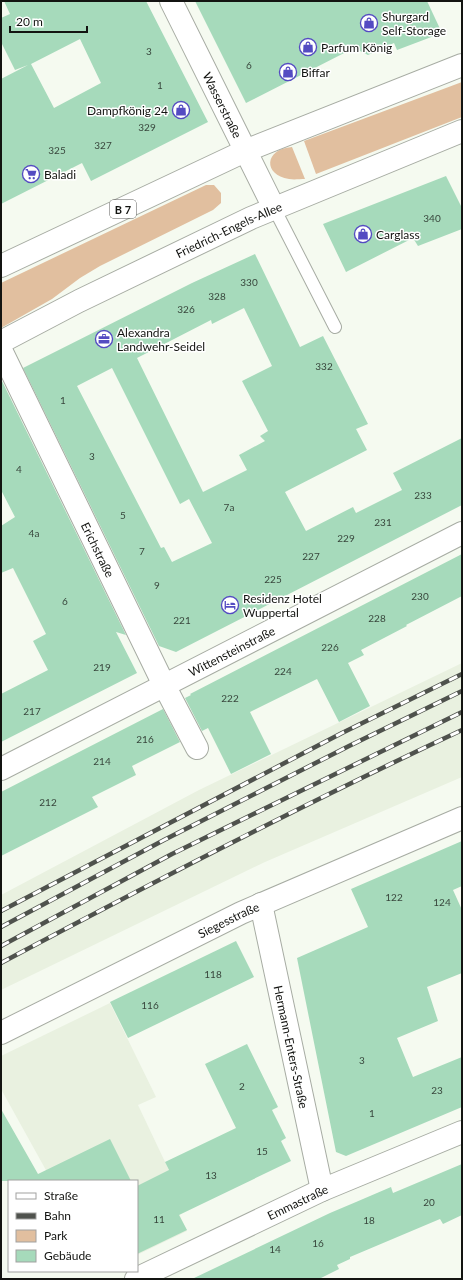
<svg xmlns="http://www.w3.org/2000/svg" width="463" height="1280" viewBox="0 0 463 1280" font-family="Lato,sans-serif">
<style>
.built{fill:#e9f1e0}
.green{fill:#e1bf9f}
.building{fill:#a6dabb;fill-rule:evenodd}
.lines{fill:none;stroke-linecap:round;stroke-linejoin:round}
.lane-casing{stroke:#a7aca3;stroke-width:14}
.street-casing{stroke:#a7aca3;stroke-width:24}
.secondary-casing{stroke:#a7aca3;stroke-width:24}
.primary-casing{stroke:#a7aca3;stroke-width:24}
.lane{stroke:#fff;stroke-width:12}
.street{stroke:#fff;stroke-width:22}
.secondary{stroke:#fff;stroke-width:22}
.primary{stroke:#fff;stroke-width:22}
.rail-casing{stroke:#4f524d;stroke-width:4.5}
.rail{stroke:#fff;stroke-width:3;stroke-dasharray:9;stroke-linecap:butt}
.labels{text-anchor:middle;dominant-baseline:central;stroke-width:3;stroke-linejoin:round;paint-order:stroke}
.number-label{font-size:10px;fill:#38463c}
.shield{fill:#fff;stroke:#5a5a58;stroke-width:1}
.shield-label{font-size:11px;font-weight:bold;fill:#131411}
.poi-label{font-size:12px;fill:#131411;stroke:#fff;text-anchor:start}
.street-label{font-size:12px;fill:#131411;stroke:#fff}
</style>
<rect width="100%" height="100%" fill="#f5faf0"/>
<g class="built">
<path d="M462,663v114l-197,85 -264,128v-95l198,-105z"/>
<path d="M110,1003l46,94 -18,8 47,99 -8,5 10,22 -50,24v-74h-85l-51,-92v-33z"/>
</g>
<g class="green">
<path d="M462,82v35l-146,57 -12,-33z"/>
<path d="M292,147l13,32c-5,0 -11,1 -16,0 -26,-4 -25,-30 3,-32z"/>
<path d="M206,185h8l7,8v10l-8,7 -113,56 -20,12 -28,21 -51,29v-45z"/>
</g>
<g class="building">
<path d="M4,1h142l62,121 -117,59 -9,-18 -81,41v-125l27,-14 -13,5 -14,-28v-24l9,-4zM80,39l21,44 -47,25 -23,-44z"/>
<path d="M195,1h232l15,32 -45,17 -3,-7 -26,12 -14,-7 -108,55z"/>
<path d="M446,176l16,32v21l-44,17 -5,-8 -67,34 -23,-48z"/>
<path d="M255,254l45,93 23,-11 45,88 -12,5 11,21 -82,42 21,39 47,-24 3,6 46,-23 -9,-17 69,-35v67l-286,147 -17,-6 -136,-278 169,-85zM244,308l28,58 -30,15 26,50 -8,5 5,5 -26,14 8,15 -44,22 -66,-134 74,-38 1,4zM112,368l68,136 9,-5 23,44 -40,19 -8,-15 -3,1 -84,-162z"/>
<path d="M1,379l125,256 -10,-3 21,41 -136,69v-48l47,-24 -15,-29 13,-7 -33,-66 -12,5v-47l14,-9 -14,-27z"/>
<path d="M462,554v42l-56,29 1,1 -46,24 3,5 -16,8 22,43 -31,16 -22,-43 -67,33 21,42 -40,20 -23,-46 -6,3 -17,-33 6,-3 -1,-1z"/>
<path d="M163,709l17,33 -48,24 4,9 -44,22 6,10 -97,49v-64z"/>
<path d="M462,841v45l-9,4 9,20v63l-35,14 11,34 -41,17 16,39 49,-20v50l-116,49 -10,-4 -39,-194 71,-31 -17,-38z"/>
<path d="M236,941l18,36 -126,61 -18,-36z"/>
<path d="M247,1044l31,63 -6,3 14,28 -5,3 10,20 -112,54 8,15 -50,24v-68l32,-16 -4,-8 71,-34 -31,-64z"/>
<path d="M1,1109l37,65 72,-35 21,42h-130z"/>
<path d="M462,1164v51l-19,9 -3,-5 -90,38v2l-13,6 2,4 -20,10h-127l138,-66 26,-11 35,-15 2,6z"/>
</g>
<g class="lines">
<g class="lane-casing">
<path id="lane" d="M274,208l61,119"/>
</g>
<g class="street-casing">
<g id="street">
<path id="s1" d="M171,1l103,207"/>
<path id="s2" d="M1,350l163,335 33,63"/>
<path id="s3" d="M261,904l61,286"/>
<path id="s4" d="M1,1033l240,-120 221,-95"/>
<path id="s5" d="M136,1279l186,-89 140,-58"/>
</g>
</g>
<g class="secondary-casing">
<g id="secondary">
<path id="s6" d="M1,769l461,-236"/>
</g>
</g>
<g class="primary-casing">
<g id="primary">
<path d="M1,266l244,-115 217,-86"/>
<path id="s7" d="M1,342l78,-41 172,-83 211,-87"/>
</g>
</g>
<use href="#lane" class="lane"/>
<use href="#street" class="street"/>
<use href="#secondary" class="secondary"/>
<use href="#primary" class="primary"/>
<g class="rail-casing">
<g id="rail">
<path d="M1,911l341,-178 120,-59"/>
<path d="M1,927l163,-87 185,-94 113,-55"/>
<path d="M1,946l171,-92 290,-142"/>
<path d="M1,963c152,-81 305,-160 461,-233"/>
</g>
</g>
<use href="#rail" class="rail"/>
</g>
<defs>
<g id="shop-ring" transform="scale(0.9)"><circle r="9.5" fill="#fff" stroke="#544bc2" stroke-width="1.5"/><path d="M-5-2.5h2.3a2.7 3.5 0 0 1 5.4 0H5L5.5 6h-11ZM-1.5-2.5h3a1.5 2.3 0 0 0-3 0Z" fill="#544bc2"/></g>
<g id="supermarket-ring" transform="scale(0.9)"><circle r="9.5" fill="#fff" stroke="#544bc2" stroke-width="1.5"/><path d="M-6-5.5h2.5l.6 2H6L4.5 2H-2.5L-4.4-4H-6ZM-1.5 3.2a1.3 1.3 0 1 0 .1 0ZM3 3.2a1.3 1.3 0 1 0 .1 0Z" fill="#544bc2"/></g>
<g id="office-ring" transform="scale(0.9)"><circle r="9.5" fill="#fff" stroke="#544bc2" stroke-width="1.5"/><path d="M-6-3h4V-5.5h4V-3h4V5H-6ZM-1-4.5V-3h2v-1.5ZM-6 0V1H6V0Z" fill="#544bc2"/></g>
<g id="hotel-ring" transform="scale(0.9)"><circle r="9.5" fill="#fff" stroke="#544bc2" stroke-width="1.5"/><path d="M-6-4.5h1.5V1H6V5H4.5V3h-9V5H-6ZM-4 0a1.8 1.8 0 1 1 3.6 0ZM.5 0V-2.5h3Q6-2.5 6 0Z" fill="#544bc2"/></g>
</defs>
<g fill-rule="evenodd">
<use href="#shop-ring" x="369" y="23"/>
<use href="#shop-ring" x="308" y="47"/>
<use href="#shop-ring" x="288" y="72"/>
<use href="#shop-ring" x="181" y="110"/>
<use href="#supermarket-ring" x="31" y="174"/>
<use href="#shop-ring" x="363" y="234"/>
<use href="#office-ring" x="104" y="339"/>
<use href="#hotel-ring" x="230" y="605"/>
</g>
<g class="labels">
<g class="number-label">
<text x="149" y="51">3</text>
<text x="249" y="65">6</text>
<text x="160" y="85">1</text>
<text x="147" y="127">329</text>
<text x="103" y="145">327</text>
<text x="57" y="150">325</text>
<text x="432" y="218">340</text>
<text x="249" y="282">330</text>
<text x="217" y="296">328</text>
<text x="186" y="309">326</text>
<text x="324" y="366">332</text>
<text x="63" y="400">1</text>
<text x="92" y="456">3</text>
<text x="19" y="469">4</text>
<text x="423" y="495">233</text>
<text x="229" y="507">7a</text>
<text x="123" y="515">5</text>
<text x="383" y="522">231</text>
<text x="34" y="533">4a</text>
<text x="346" y="538">229</text>
<text x="142" y="551">7</text>
<text x="311" y="556">227</text>
<text x="273" y="579">225</text>
<text x="157" y="585">9</text>
<text x="420" y="596">230</text>
<text x="65" y="601">6</text>
<text x="377" y="618">228</text>
<text x="182" y="620">221</text>
<text x="330" y="647">226</text>
<text x="102" y="667">219</text>
<text x="283" y="671">224</text>
<text x="230" y="698">222</text>
<text x="32" y="711">217</text>
<text x="145" y="739">216</text>
<text x="102" y="761">214</text>
<text x="48" y="802">212</text>
<text x="394" y="897">122</text>
<text x="442" y="902">124</text>
<text x="213" y="974">118</text>
<text x="150" y="1005">116</text>
<text x="362" y="1060">3</text>
<text x="242" y="1086">2</text>
<text x="437" y="1090">23</text>
<text x="372" y="1113">1</text>
<text x="262" y="1151">15</text>
<text x="211" y="1175">13</text>
<text x="429" y="1202">20</text>
<text x="159" y="1219">11</text>
<text x="369" y="1220">18</text>
<text x="318" y="1243">16</text>
<text x="275" y="1249">14</text>
</g>
<rect class="shield" x="110" y="200" width="26" height="18" rx="3"/>
<g class="shield-label">
<text x="123" y="209">B 7</text>
</g>
<g class="poi-label">
<text x="382" y="16">Shurgard<tspan x="382" dy="14">Self-Storage</tspan></text>
<text x="321" y="47">Parfum König</text>
<text x="301" y="72">Biffar</text>
<text x="168" y="110" text-anchor="end">Dampfkönig 24</text>
<text x="44" y="174">Baladi</text>
<text x="376" y="234">Carglass</text>
<text x="117" y="332">Alexandra<tspan x="117" dy="14">Landwehr-Seidel</tspan></text>
<text x="243" y="598">Residenz Hotel<tspan x="243" dy="14">Wuppertal</tspan></text>
</g>
<g class="street-label">
<text stroke="none"><textPath href="#s1" startOffset="116">Wasserstraße</textPath></text>
<text stroke="none"><textPath href="#s7" startOffset="254">Friedrich-Engels-Allee</textPath></text>
<text stroke="none"><textPath href="#s2" startOffset="222">Erichstraße</textPath></text>
<text stroke="none"><textPath href="#s6" startOffset="259">Wittensteinstraße</textPath></text>
<text stroke="none"><textPath href="#s4" startOffset="254">Siegesstraße</textPath></text>
<text stroke="none"><textPath href="#s3" startOffset="146">Hermann-Enters-Straße</textPath></text>
<text stroke="none"><textPath href="#s5" startOffset="179">Emmastraße</textPath></text>
</g>
</g>
<rect width="463" height="1280" fill="none" stroke="#131411" stroke-width="4"/>
<rect x="8" y="1180" width="130" height="92" fill="#ffffff" stroke="#a1a1a0"/>
<rect x="16" y="1193" width="20" height="6" fill="#ffffff" stroke="#a1a1a0"/>
<text x="44" y="1200" font-size="12" fill="#131411">Straße</text>
<rect x="16" y="1213" width="20" height="6" fill="#4f524d" stroke="#a1a1a0"/>
<text x="44" y="1220" font-size="12" fill="#131411">Bahn</text>
<rect x="16" y="1230" width="20" height="12" fill="#e1bf9f" stroke="#a1a1a0"/>
<text x="44" y="1240" font-size="12" fill="#131411">Park</text>
<rect x="16" y="1250" width="20" height="12" fill="#a6dabb" stroke="#a1a1a0"/>
<text x="44" y="1260" font-size="12" fill="#131411">Gebäude</text>
<path d="M10 26v6h77v-6" fill="none" stroke="#131411" stroke-width="2"/>
<text x="16" y="26" font-size="12" fill="#131411" stroke="#ffffff" stroke-width="3" paint-order="stroke">20 m</text>
</svg>
